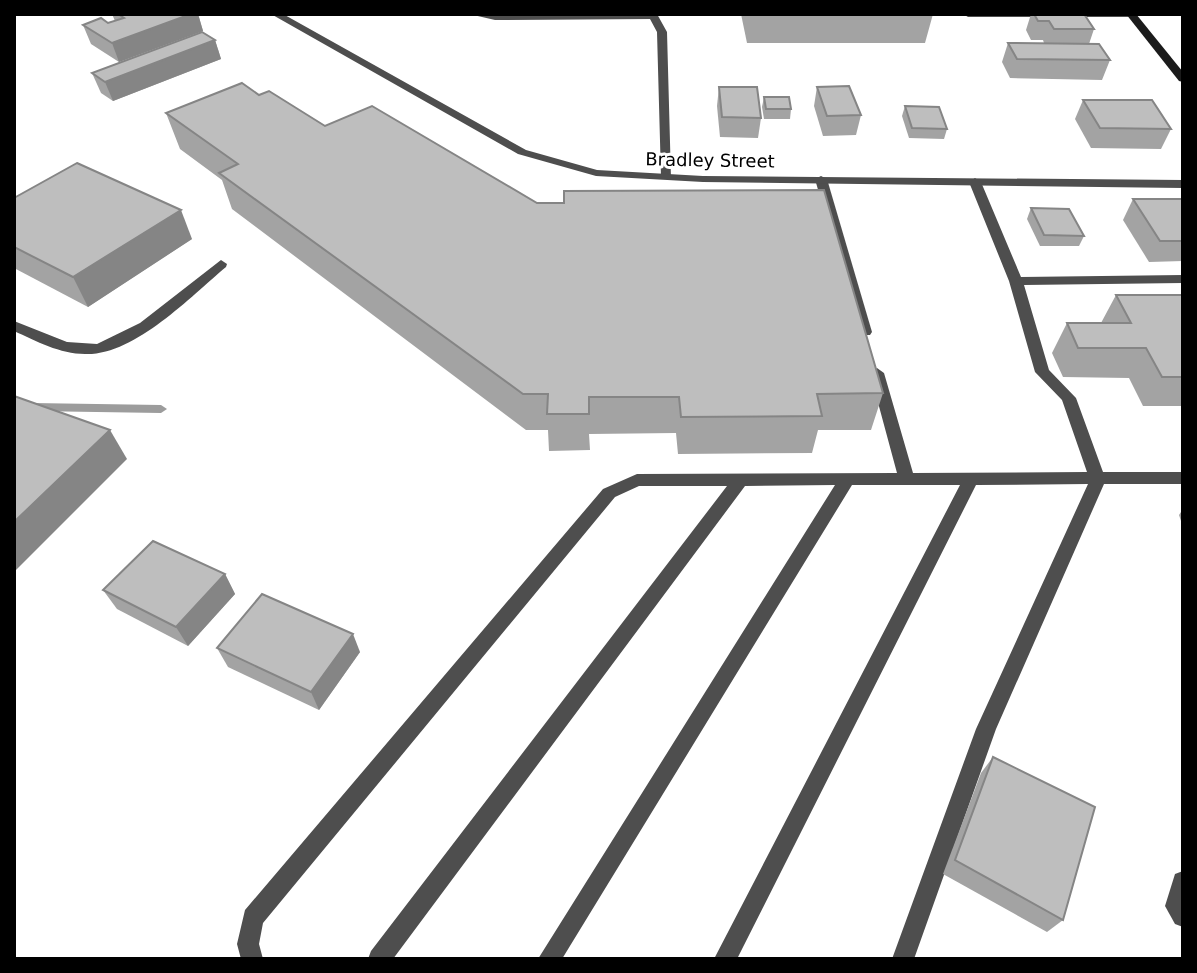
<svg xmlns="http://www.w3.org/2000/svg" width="1197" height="973" viewBox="0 0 1197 973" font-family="'DejaVu Sans',sans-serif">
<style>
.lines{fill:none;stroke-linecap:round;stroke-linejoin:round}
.stream{fill:#9c9c9c;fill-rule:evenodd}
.service{fill:#4e4e4e;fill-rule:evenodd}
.minor{fill:#4e4e4e;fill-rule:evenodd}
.secondary{fill:#1b1b1b;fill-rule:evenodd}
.wall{fill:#a3a3a3}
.shaded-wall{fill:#858585}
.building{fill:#bebebe;stroke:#858585;stroke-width:2}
.labels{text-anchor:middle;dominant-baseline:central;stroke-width:6;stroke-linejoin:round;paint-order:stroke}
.far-street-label{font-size:18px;fill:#000;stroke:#fff}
</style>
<rect width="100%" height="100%" fill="#fff"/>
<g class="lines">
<path class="stream" d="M32,403l129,2 6,4 -6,4 -129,-2 -6,-4z"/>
<g class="service">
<path d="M469,14h188l10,18 4,147 -10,-2 -4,-145 -7,-13 -155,1z"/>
<path d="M963,14h173l-5,3h-163z"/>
<path d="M821,176l6,3 45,153 -2,3h-10l-2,-3 -43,-153z"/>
<path d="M975,178l6,4 40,95 162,-2v8l-159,2 25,85 27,28 27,74h80v12h-79l-108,245 -82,230h-22l84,-230 112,-245 -112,1 -239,474h-23l246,-474h-108l-290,474h-24l297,-474 -90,1 -352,473h-25l3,-8 356,-465h-88l-24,11 -352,426 -4,21 4,15h-22l-4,-15 8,-34 358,-421 34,-15 260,-1 -27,-100 7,-5 7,5 29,100 174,-1 -25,-72 -27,-28 -26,-91 -40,-99z"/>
<path d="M221,260l6,4 -1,3c-36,30 -92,89 -141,87 -25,0 -49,-13 -71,-23v-10l53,21 30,2 43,-21z"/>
<path d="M1183,871v56l-8,-3 -10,-18 10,-32z"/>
</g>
<path class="minor" d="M271,14h12l243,136 71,20 106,6 480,4v8l-480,-6 -107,-6 -78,-22z"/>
<path class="secondary" d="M1126,14h10l47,58v10l-4,-1z"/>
</g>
<g class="wall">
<path d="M112,14h86l5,17 -84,31 -28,-18 -8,-19 25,-2 7,-2z"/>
<path d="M741,14h192l-8,29h-178z"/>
<path d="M1031,14h53l10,15 -5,15 21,16 -8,20 -92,-2 -8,-16 6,-19h36l-1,-3h-12l-5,-10z"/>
<path d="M215,40l6,19 -108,42 -12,-8 -9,-20z"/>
<path d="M719,87l42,31 -3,20 -38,-1 -3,-31z"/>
<path d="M817,87l44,28 -5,20 -33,1 -9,-30z"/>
<path d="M259,95l66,31 212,77 346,190 -12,37h-53l-6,23 -134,1 -2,-21 -87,1 1,16 -41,1 -1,-21h-22l-294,-221 -10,-29 -42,-31 -14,-36z"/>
<path d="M764,97l27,12 -1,10h-26l-2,-12z"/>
<path d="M1083,100l88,29 -10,20 -70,-1 -16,-29z"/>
<path d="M905,106l42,23 -3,10 -35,-1 -7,-22z"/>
<path d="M14,198l178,41 -104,68 -74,-39z"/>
<path d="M1133,199h50v62l-34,1 -26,-42z"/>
<path d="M1031,208l53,28 -5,10h-39l-13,-27z"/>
<path d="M1116,295h67v111h-40l-14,-28 -66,-1 -11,-24 15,-30h34z"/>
<path d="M1183,509v18l-4,-12z"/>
<path d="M225,574l10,20 -47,52 -71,-37 -14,-19z"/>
<path d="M217,648l143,4 -41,58 -91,-43z"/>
<path d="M993,757l70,163 -16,12 -104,-58 38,-101z"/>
</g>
<g class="shaded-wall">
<path d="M191,14h7l5,17 -84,31 -7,-19z"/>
<path d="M215,40l6,19 -108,42 -8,-19z"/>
<path d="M181,210l11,29 -104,68 -15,-30z"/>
<path d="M110,430l17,29 -113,113v-50z"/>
<path d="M225,574l10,20 -47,52 -12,-19z"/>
<path d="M353,634l7,18 -41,58 -8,-18z"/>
</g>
<g class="building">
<path d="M118,14h73l-79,29 -29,-18 18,-7 7,5 16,-5z"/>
<path d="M1034,14h50l10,15h-40l-5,-8h-11z"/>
<path d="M202,32l13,8 -110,42 -13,-9z"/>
<path d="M1008,43l91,1 11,16 -93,-1z"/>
<path d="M242,83l17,12 10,-4 56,35 47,-20 165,97h27v-12l260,-1 59,203 -66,1 5,22 -141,1 -2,-20h-90v17h-42l1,-20h-25l-304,-221 19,-9 -72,-51z"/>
<path d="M849,86l12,29 -34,1 -10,-29z"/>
<path d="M719,87h38l4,31 -39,-1z"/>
<path d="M764,97h25l2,12h-25z"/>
<path d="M1083,100h69l19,29 -71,-1z"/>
<path d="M905,106l34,1 8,22 -35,-1z"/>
<path d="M77,163l104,47 -108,67 -59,-30v-49z"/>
<path d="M1133,199h50v42h-23z"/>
<path d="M1031,208l38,1 15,27 -40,-1z"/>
<path d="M1116,295h67v82h-21l-16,-29h-68l-11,-25h64z"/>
<path d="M14,396l96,34 -96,92z"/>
<path d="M153,541l72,33 -49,53 -73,-37z"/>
<path d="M262,594l91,40 -42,58 -94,-44z"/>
<path d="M993,757l102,50 -32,113 -108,-60z"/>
</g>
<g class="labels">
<g class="far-street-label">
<text transform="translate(710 160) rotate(1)">Bradley Street</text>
</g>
</g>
<rect width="1197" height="973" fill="none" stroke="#000000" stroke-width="32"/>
</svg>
